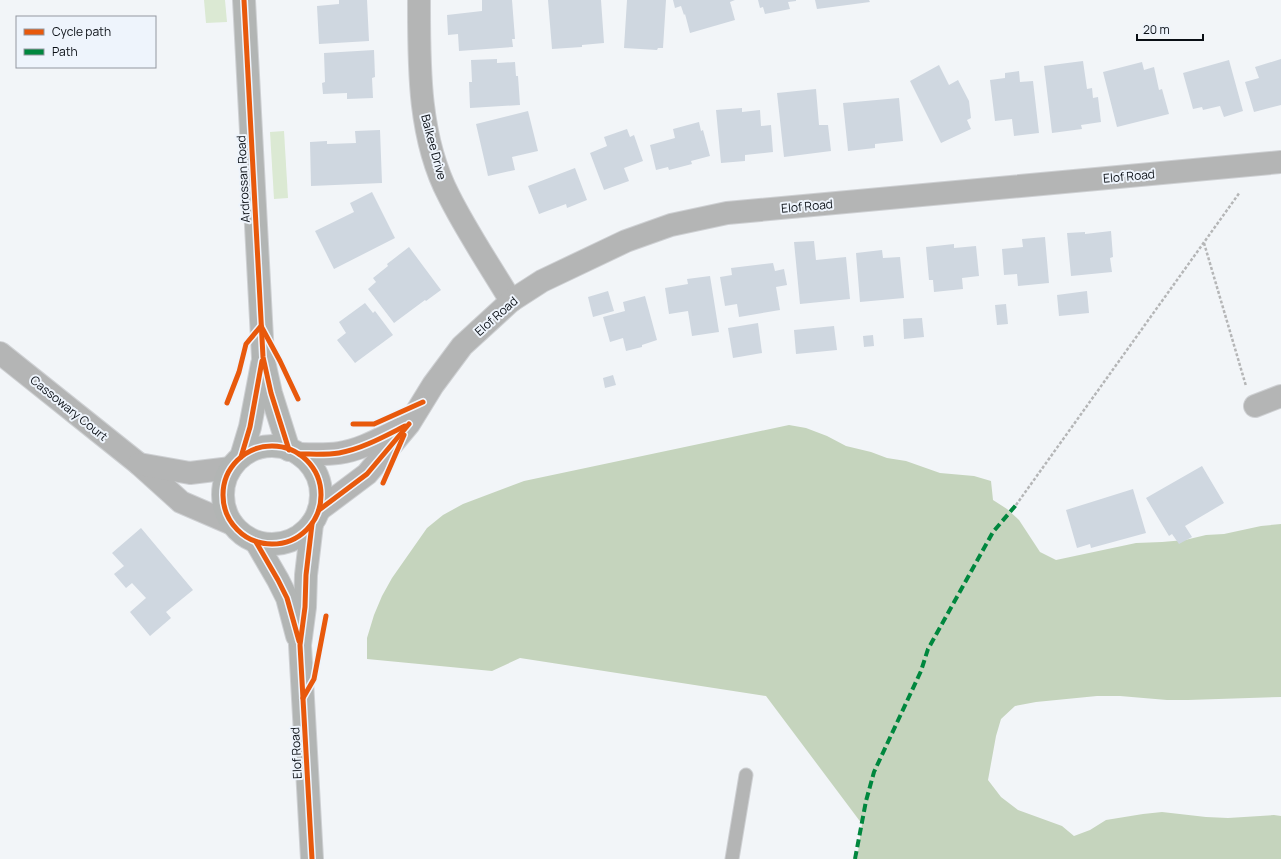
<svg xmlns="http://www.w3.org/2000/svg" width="1281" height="859" viewBox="0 0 1281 859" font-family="Manrope,sans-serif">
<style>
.green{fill:#dbe9d3}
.forest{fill:#c5d4bd}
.building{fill:#cfd7e0}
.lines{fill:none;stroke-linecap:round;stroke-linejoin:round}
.service-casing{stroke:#ced0d3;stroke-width:15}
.minor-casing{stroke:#ced0d3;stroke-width:24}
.tertiary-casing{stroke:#ced0d3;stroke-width:24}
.secondary-casing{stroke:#ced0d3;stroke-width:24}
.path{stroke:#b5b6b7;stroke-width:2.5;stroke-dasharray:3 2;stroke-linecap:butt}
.service{stroke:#b4b5b5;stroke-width:13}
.minor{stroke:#b4b5b5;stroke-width:22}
.tertiary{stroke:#b4b5b5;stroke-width:22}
.secondary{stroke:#b2b5b4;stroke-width:22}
.quiet{stroke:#00873e;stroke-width:4;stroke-dasharray:8 4;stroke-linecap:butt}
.cycleway-casing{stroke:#eef4fc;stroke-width:8}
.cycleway{stroke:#e8590c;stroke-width:5}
.labels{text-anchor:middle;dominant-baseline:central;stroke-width:4;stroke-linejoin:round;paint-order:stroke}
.street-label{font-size:12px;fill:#0a0f15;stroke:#eef4fc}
</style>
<rect width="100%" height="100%" fill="#f2f5f8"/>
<g class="green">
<path d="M204,0h21l2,22 -21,1z"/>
<path d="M284,131l4,67 -14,1 -4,-67z"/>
</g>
<path class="forest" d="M789,425l17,3 21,8 19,10 25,6 16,6 19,3 34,12 34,3 17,5 2,19 14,9 12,11 21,32 16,8 80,-17 26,-1 23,-2 21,-5 18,-1 37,-8 20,-2v173l-93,3h-21l-47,-4h-23l-61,6 -21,4 -14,13 -5,17 -8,44 13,17 17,13 44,16 12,10 16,-6 16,-10 37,-6 19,-2 44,5 22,1 46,-3 7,1v43h-424l5,-35 -96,-128 -246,-38 -28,13 -125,-12v-21l7,-23 8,-19 10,-18 35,-50 16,-13 20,-11 61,-23z"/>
<g class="building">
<path d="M339,0h28l2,41 -50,3 -2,-38 22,-2z"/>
<path d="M482,0h30l3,39h-3l1,8 -54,4 -1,-17 -10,1 -1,-20 35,-4z"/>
<path d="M548,0h53l3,43 -22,2v2l-30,2z"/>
<path d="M627,0h39l-3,48h-5l-1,2 -33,-2z"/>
<path d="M673,0h62l-5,2 5,18 -45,13 -5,-19 -1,1 -3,-9 -6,2z"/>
<path d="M758,0h38v1l-8,1 2,7 -25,5 -2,-7 -3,1z"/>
<path d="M815,0h54l1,2 -53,7z"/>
<path d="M374,50l1,27 -3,1 1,20 -26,1v-6l-24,1 -1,-11 3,-1 -1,-29z"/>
<path d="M497,59v4l18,-1 1,14h2l2,29 -50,3 -1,-26h3l-1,-22z"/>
<path d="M1281,59v46l-27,7 -9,-30 14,-4 -4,-11z"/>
<path d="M1229,60l14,51 -19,6 -4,-11 -17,4 -1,-3 -9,2 -10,-36z"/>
<path d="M1083,61l4,28 5,-1 1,10 5,-1 3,25 -20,3 1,4 -30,4 -8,-67z"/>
<path d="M1142,62l2,8 10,-3 5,23 3,-1 7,25 -52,13 -14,-55z"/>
<path d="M939,65l10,20 9,-5 11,21 2,17 -4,2 4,9 -30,14 -31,-62z"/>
<path d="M1019,71l1,11 13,-1 6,52 -25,3 -2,-17 -17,2 -5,-41 15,-2v-5z"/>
<path d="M816,89l3,36h9l3,26 -47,6 -7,-64z"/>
<path d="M899,98l4,43 -28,3v4l-27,3 -5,-48z"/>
<path d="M742,108v4l18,-2 1,16 10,-1 2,27 -28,3v6l-24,2 -5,-53z"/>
<path d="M528,111l10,40 -26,6 3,13 -27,6 -12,-52z"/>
<path d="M699,122l2,9 2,-1 7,26 -19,5 1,3 -23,6 -1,-3 -12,3 -6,-25 25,-7 -2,-9z"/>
<path d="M627,129l3,8 4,-2 9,26 -19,7 5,13 -25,9 -14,-37 17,-7 -3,-9z"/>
<path d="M380,130l2,53 -71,3 -1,-44 17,-1v3l29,-1 -1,-12z"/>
<path d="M575,168l12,32 -20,8 -1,-4 -27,10 -11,-28z"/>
<path d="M372,192l23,46 -61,31 -19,-38 39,-19 -4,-9z"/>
<path d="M1111,231l2,26 -3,1 2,14 -41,4 -4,-43 18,-1v2z"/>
<path d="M1045,237l4,46 -31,3 -1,-12 -13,1 -2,-26 21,-2 -1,-8z"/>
<path d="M814,241l2,19 30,-3 4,42 -50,5 -6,-62z"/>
<path d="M954,244v4l22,-2 3,30 -17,2 1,11 -29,3 -1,-12h-4l-3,-33z"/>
<path d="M409,247l32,43 -15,11 -1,-1 -31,23 -26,-34 8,-7 -3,-4 15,-12 -1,-2z"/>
<path d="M882,250l1,8 17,-1 4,41 -44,4 -4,-49z"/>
<path d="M773,263l2,8 9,-2 3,16 -11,2 4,23 -41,7 -2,-13 -12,2 -5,-29 12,-2 -1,-7z"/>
<path d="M710,276l9,56 -27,4 -4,-25 -19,3 -4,-26 23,-4 -1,-5z"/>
<path d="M608,291l6,20 -21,6 -5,-20z"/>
<path d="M1087,291l2,22 -30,3 -2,-21z"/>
<path d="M645,296l12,44 -15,5v2l-16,4 -3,-13 -13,4 -7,-25 22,-6 -2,-9z"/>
<path d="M365,303l8,10 2,-2 18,24 -38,28 -18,-23 9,-7 -7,-11z"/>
<path d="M1006,304l2,20 -11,1 -2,-20z"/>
<path d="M922,318l2,19 -20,2 -1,-20z"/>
<path d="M758,323l4,30 -29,5 -5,-30z"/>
<path d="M834,326l3,24 -41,4 -2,-24z"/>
<path d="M873,335l1,11 -10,1 -1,-11z"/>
<path d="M613,375l3,10 -11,3 -2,-10z"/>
<path d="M1202,466l22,37 -39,23 7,11 -13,7 -7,-10 -3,2 -23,-38z"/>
<path d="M1133,489l13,44 -55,15 -1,-4 -13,4 -11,-38z"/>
<path d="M141,528l52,62 -27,22 5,6 -21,18 -20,-24 16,-14 -14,-15 -6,5 -12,-14 10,-8 -12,-13z"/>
</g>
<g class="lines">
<g class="service-casing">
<path id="service" d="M732,859l14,-84"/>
</g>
<g class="minor-casing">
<g id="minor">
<path d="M419,0c0,65 -1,137 30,196 18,36 41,70 62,105"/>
<path d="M0,353l139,111 42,38 51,22"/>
<path d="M1255,406l26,-10"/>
<path d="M139,464l51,9 41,-5"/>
</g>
</g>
<g class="tertiary-casing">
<g id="tertiary">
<path d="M299,454c13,0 27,1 40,-1 22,-3 44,-16 63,-25"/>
<path d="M319,510l48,-36 42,-50 24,-39 29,-39 49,-45 31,-20 84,-40 45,-16 56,-12 554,-51"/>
</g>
</g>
<g class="secondary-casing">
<g id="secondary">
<path d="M244,0l19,357 8,36 18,57"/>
<circle cx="272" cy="495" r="49"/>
<path d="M241,457l9,-30 12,-63"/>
<path d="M312,524l-6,51 -1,32 -5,38 12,214"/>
<path d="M256,542l22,38 9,18 10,38"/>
</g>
</g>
<g class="path">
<path d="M1204,243l42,143"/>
<path d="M1016,505l224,-313"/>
</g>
<use href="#service" class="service"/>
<use href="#minor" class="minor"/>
<use href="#tertiary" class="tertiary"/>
<use href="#secondary" class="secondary"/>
<path class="quiet" d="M855,859l11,-58 8,-29 47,-101 7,-22 65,-117 23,-27"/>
<g class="cycleway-casing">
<g id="cycleway">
<path d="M244,0l19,357 8,36 18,57"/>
<path d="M227,403l12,-31 7,-28 15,-18 19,35 18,38"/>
<path d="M353,424h21l49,-22"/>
<circle cx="272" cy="495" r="49"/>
<path d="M299,454c13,0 27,1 40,-1 23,-4 46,-17 66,-27"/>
<path d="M241,457l9,-30 12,-66"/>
<path d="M383,483l21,-48"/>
<path d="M319,510l48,-36 42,-50"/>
<path d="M312,524l-6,51 -1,32 -5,38 12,214"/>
<path d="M256,542l22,38 9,18 12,43"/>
<path d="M303,698l11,-19 12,-63"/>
</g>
</g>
<use href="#cycleway" class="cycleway"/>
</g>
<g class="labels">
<g class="street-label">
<text transform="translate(434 147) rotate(75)">Balkee Drive</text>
<text transform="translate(1129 176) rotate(-5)">Elof Road</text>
<text transform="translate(243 179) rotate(-93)">Ardrossan Road</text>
<text transform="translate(807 206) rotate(-5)">Elof Road</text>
<text transform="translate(496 316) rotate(-41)">Elof Road</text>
<text transform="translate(69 408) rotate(39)">Cassowary Court</text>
<text transform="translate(296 753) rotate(-93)">Elof Road</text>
</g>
</g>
<rect x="16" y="16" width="140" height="52" fill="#eef4fc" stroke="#9398a0"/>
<rect x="24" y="29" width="20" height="6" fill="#e8590c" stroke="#9398a0"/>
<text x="52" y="36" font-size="12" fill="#0a0f15">Cycle path</text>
<rect x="24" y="49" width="20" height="6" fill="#00873e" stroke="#9398a0"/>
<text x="52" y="56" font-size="12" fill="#0a0f15">Path</text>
<path d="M1137 34v6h66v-6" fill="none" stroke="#0a0f15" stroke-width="2"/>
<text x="1143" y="34" font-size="12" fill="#0a0f15" stroke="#eef4fc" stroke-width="3" paint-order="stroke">20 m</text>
</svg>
